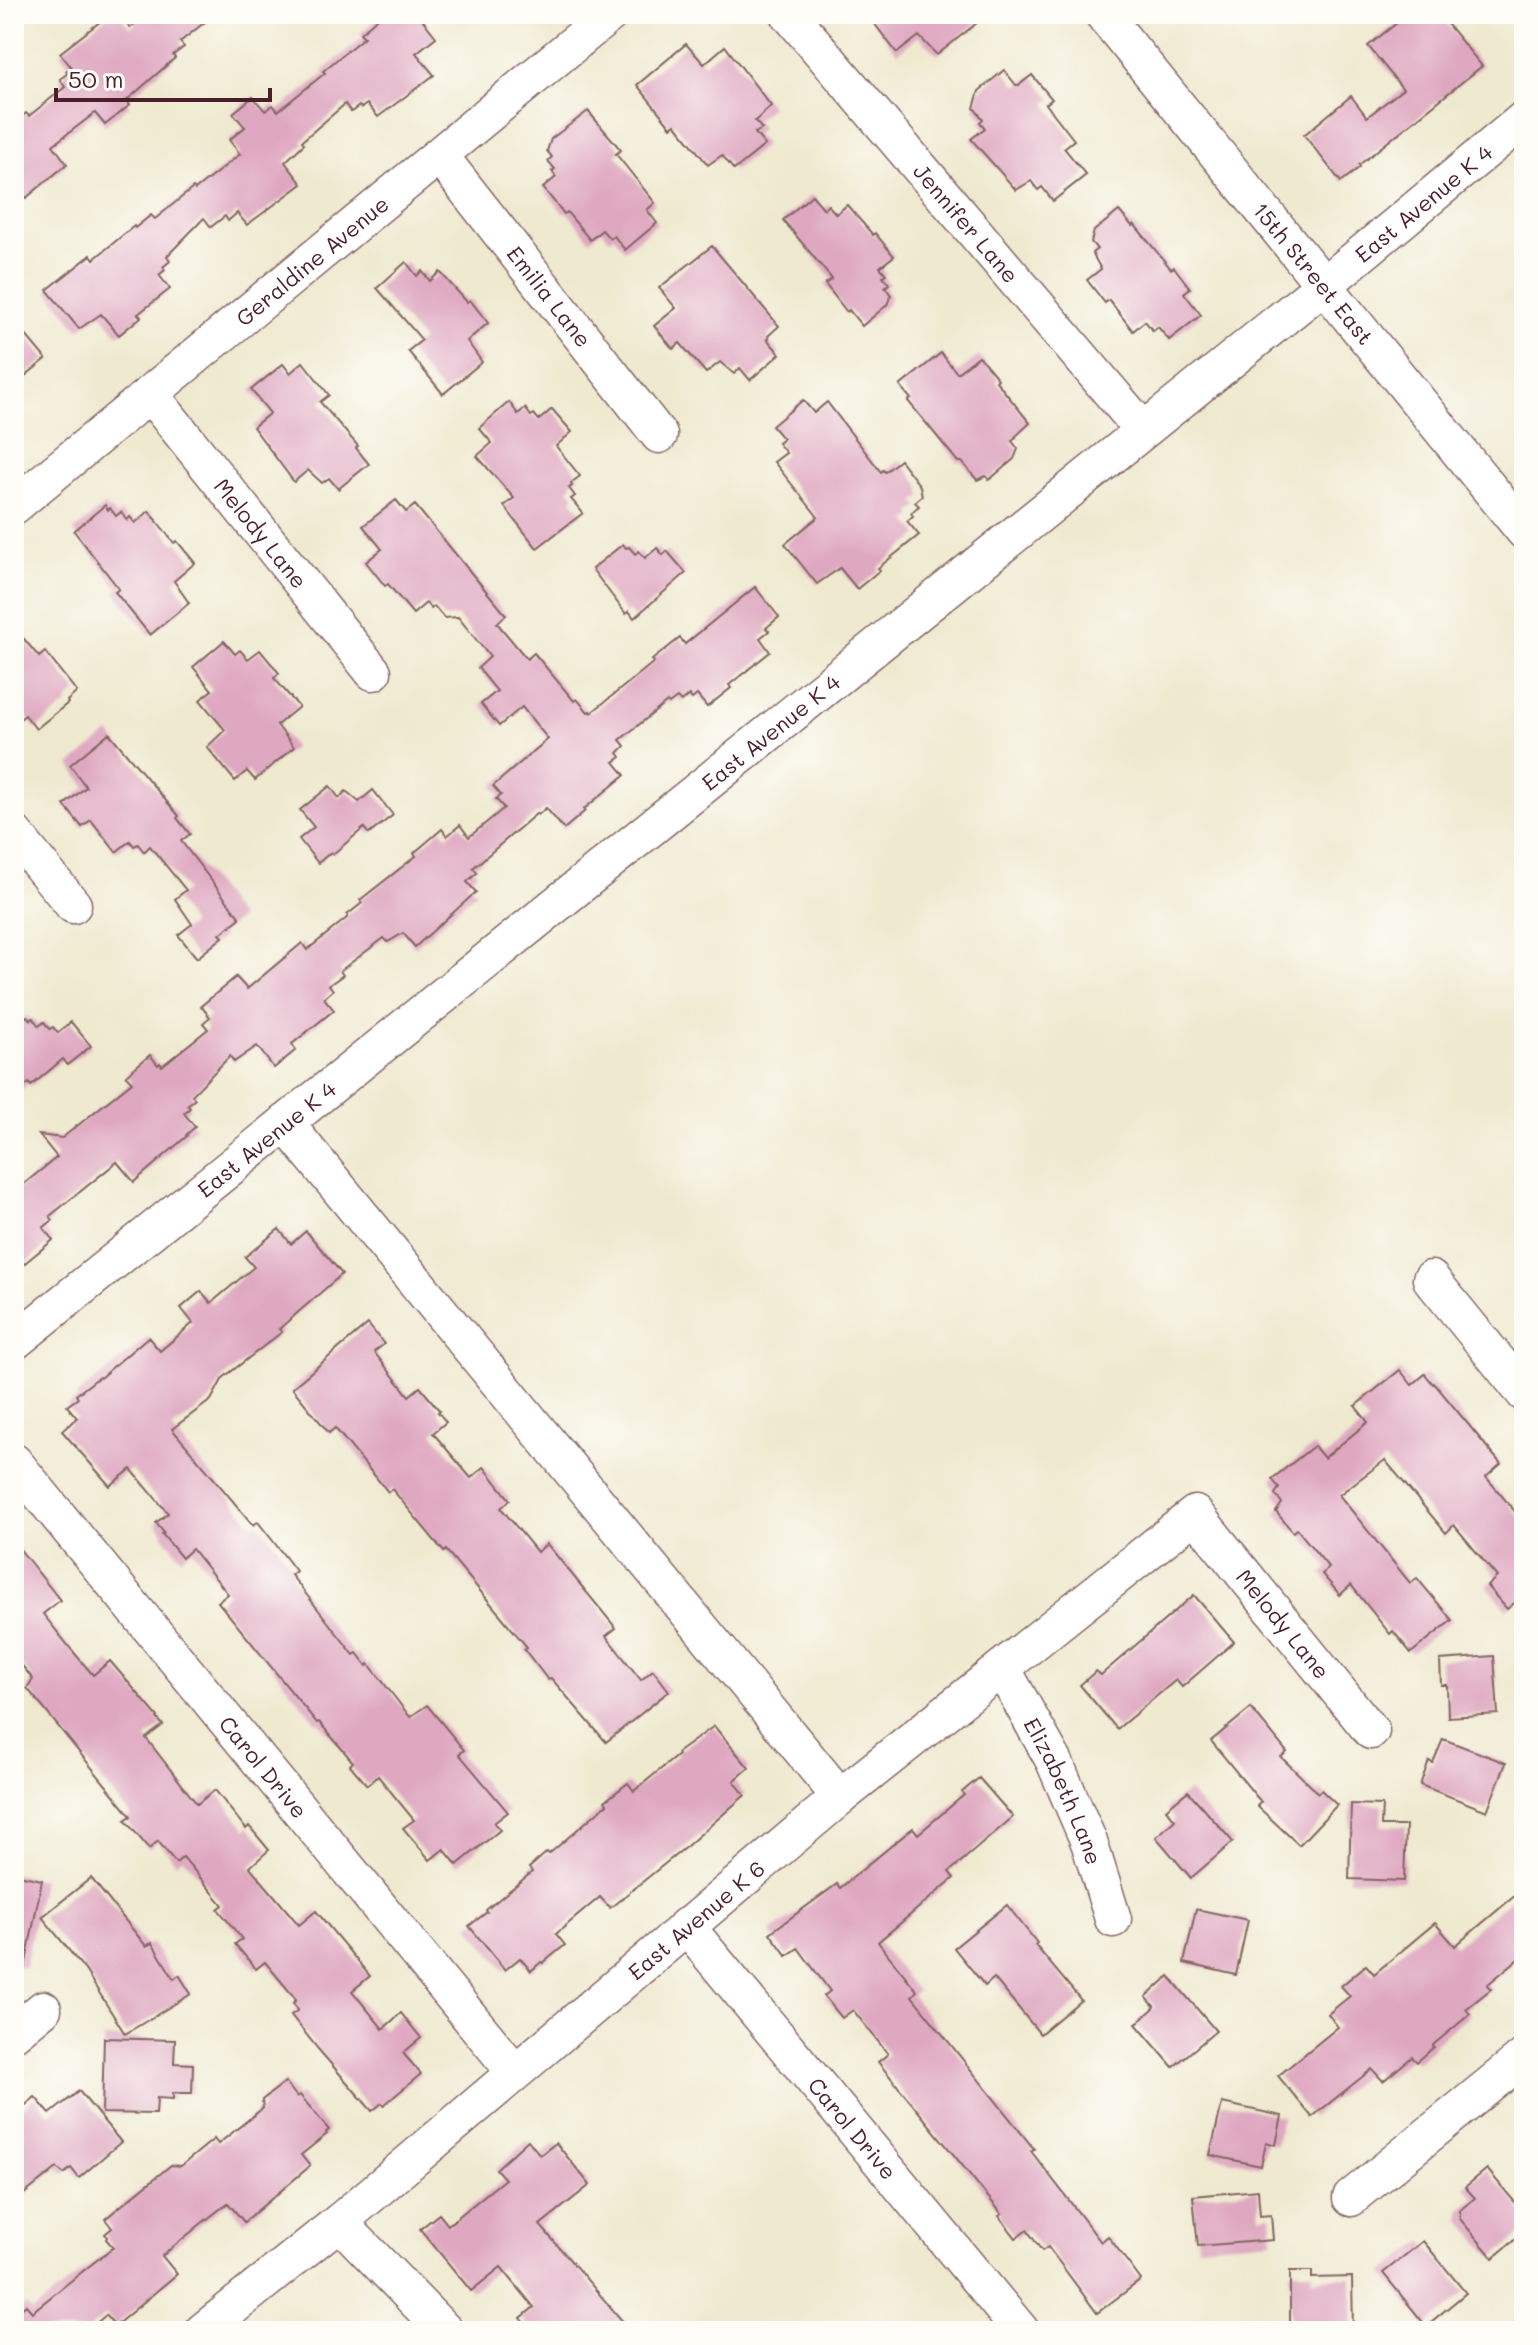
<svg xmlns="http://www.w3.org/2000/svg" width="1538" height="2345" viewBox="0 0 1538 2345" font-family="Mali,sans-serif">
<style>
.building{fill:#dfa8c1}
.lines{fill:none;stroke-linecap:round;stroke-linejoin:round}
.minor-casing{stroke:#846664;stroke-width:39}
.minor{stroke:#fff;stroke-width:36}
.labels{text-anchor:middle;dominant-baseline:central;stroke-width:8;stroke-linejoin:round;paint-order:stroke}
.street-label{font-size:22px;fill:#4a1f2b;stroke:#fdfcf7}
</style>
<rect width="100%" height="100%" fill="#fdfcf7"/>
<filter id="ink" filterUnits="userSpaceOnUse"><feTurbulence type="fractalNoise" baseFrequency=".0125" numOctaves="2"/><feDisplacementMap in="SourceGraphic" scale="16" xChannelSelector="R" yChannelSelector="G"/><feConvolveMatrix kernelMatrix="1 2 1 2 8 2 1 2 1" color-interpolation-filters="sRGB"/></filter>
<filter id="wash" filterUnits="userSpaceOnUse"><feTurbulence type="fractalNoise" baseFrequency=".006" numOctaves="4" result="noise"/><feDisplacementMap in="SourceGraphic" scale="32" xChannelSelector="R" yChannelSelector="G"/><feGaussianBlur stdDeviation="1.8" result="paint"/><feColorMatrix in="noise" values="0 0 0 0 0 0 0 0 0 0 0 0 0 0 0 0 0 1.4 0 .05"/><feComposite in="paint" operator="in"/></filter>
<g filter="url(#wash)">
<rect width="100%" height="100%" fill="#efe9cf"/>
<g id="blocks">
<g class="building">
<path d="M110,14h9l11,14 17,-14h68l-35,28 4,5 -11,8 2,3 -49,43 4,4 -25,20 -10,-12 -42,32 14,19 -41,34 -12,-14v-61l12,-10 3,3 36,-29 -5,-8 8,-6 -2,-2 5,-4 -11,-14z"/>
<path d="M383,14h35l18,23 -20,16 18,22 -56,42 -11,-13 -6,4 -2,-2 -8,6 -6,-8 -43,37 2,3 -19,18 17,22 -55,41 -10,-12 -9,8 -3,-5 -14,11 -7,-9 -37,38 3,5 -7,6 2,3 -6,5 11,14 -32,25 3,3 -22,18 -18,-21 -22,15 -32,-39 44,-35 3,4 40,-33 1,2 16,-13 4,4 38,-31 2,2 45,-36 -11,-14 16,-13 -12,-14 20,-16 12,14 8,-6 5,6 47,-38 -2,-2 41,-34 -4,-4z"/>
<path d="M867,14h121l-51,41 -18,-19 -22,17z"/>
<path d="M1408,14h31l43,52 -123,99 1,2 -19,15 -37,-47 47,-39 16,21 36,-28 -35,-43z"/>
<path d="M686,44l18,20 21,-18 46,60 -16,15 7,8 -7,4 10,12 -31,25 -12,-15 -14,10 -33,-41 -4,3 -34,-42z"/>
<path d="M1004,70l12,15h3l13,-10 20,24 -6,5 28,36 -10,8 22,27 -33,26 -11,-14 -4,3 -7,-9 -15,9 -45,-51 14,-11 -5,-6 3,-3 -9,-11 5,-17z"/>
<path d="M588,111l33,39 -5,4 39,49 -8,7 10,13 -32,27 -11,-14 -4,3 -8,-9 -12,10 -23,-28 -3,2 -21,-26 13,-11 -4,-6 3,-2 -7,-8 4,-4 -5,-6 4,-12z"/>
<path d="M812,195l12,14 4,-4 8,9 11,-9 26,30 2,-2 19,23 -14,11 6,7 -3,2 6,8 -4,3 6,8 -4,10 -25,21 -13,-16 -2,2 -22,-28 7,-5 -49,-59z"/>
<path d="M1119,211l13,15 2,-2 37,45 3,-2 16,21 -6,5 17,22 -32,25 -11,-13 -5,4 -8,-10 -12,10 -24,-31 -4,3 -18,-23 14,-11 -9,-16 5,-4 -6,-7 3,-11z"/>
<path d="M712,246l67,80 -11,10 1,2 -2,1 13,15 -30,26 -10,-12 -6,6 -14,-12 -14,11 -26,-30 -7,6 -19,-23 22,-18 -17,-20z"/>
<path d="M406,262l11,14 5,-5 8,10 10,-9 27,30 3,-2 18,23 -21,18 15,21 -39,32 -35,-43 14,-11 -45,-52z"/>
<path d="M14,321l32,38 -32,26z"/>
<path d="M941,353l16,20 22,-17 19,23 -2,2 34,42 -15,14 1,1 -4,3 6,8 -4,10 -25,21 -3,-4 -9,4 -15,-18h-4l-50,-61 3,-2 -11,-13z"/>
<path d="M303,362l26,33 -9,7 38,44 -2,2 13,16 -31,25 -9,-11 -7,5 -14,-13 -14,12 -41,-55 17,-14 -19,-23 32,-26 7,9z"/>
<path d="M803,400l11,13 13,-11 54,70 2,-2 2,2 15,-12 20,26 2,10 -7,6 4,4 -8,7 2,3 -6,5 12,14 -41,33 2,2 -23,19 -17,-21 -23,16 -32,-40 33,-27 -44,-55 12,-9 -8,-10 5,-4 -11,-13z"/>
<path d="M509,402l9,12 7,-6 6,8 3,-2 5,6 13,-11 20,23 -16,14 24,30 -9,7 1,3 -3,2 6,8 -4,3 12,14 -46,35 -33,-42 10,-8 -37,-42 15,-13 -13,-15z"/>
<path d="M396,500l10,12 9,-7 91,110 -9,8 30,36 7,-6 40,48 3,-2 11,13 2,-1 1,2 63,-51 -2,-2 28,-22 5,6 70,-57 24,30 -13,11 3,3 -9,7 10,14 -41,33 2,3 -24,19 -10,-12 -5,4 -3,-4 -8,7 -4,-4 -8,6 -2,-2 -47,38 5,6 -7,7 3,4 -7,5 11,13 -41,34 1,2 -21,18 -18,-21 -8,7 -1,-2 -64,55 4,5 -10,9 9,10 -61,55 -12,-14 -15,9 -4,-4 -44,33 3,4 -14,10 4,5 -9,8 10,12 -42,34 4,6 -22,18 -17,-22 -23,16 -4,-6 -38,39 3,4 -8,6 3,3 -6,5 11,14 -9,8 1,1 -53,46 -17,-20 -67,54 3,4 -10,8 10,12 -39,32v-80l43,-35 -18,-22 23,3 70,-56 -6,-7 24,-20 8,10 2,-2 2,3 46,-37 -5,-6 7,-6 -9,-11 35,-29 11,12 55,-46 5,7 41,-33 -1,-2 15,-12 -2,-3 56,-44 -2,-3 28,-24 5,7 13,-11 9,12 35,-29 -8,-9 5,-4 -8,-9 55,-47 -26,-32 -23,19 -18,-22 16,-13 -19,-23 12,-11 -32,-40 -14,1 -10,-12 -3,3 -5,-6 -13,11 -25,-30 -3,2 -19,-24 16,-13 -19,-23z"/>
<path d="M105,505l3,5 2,-2 6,8 5,-4 6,8 3,-3 5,6 14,-12 25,32 3,-2 18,22 -21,18 15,22 -39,32 -35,-43 4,-3 -45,-58z"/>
<path d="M623,544l3,4 3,-1 6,7 4,-3 6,7 12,-10 6,7 4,-4 19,22 -52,45 -5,-7 -3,3 -34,-45z"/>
<path d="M14,627l25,30 6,-5 32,40 -10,9 1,2 -32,26 -11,-14 -11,9z"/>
<path d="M224,641l11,13 5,-4 8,9 12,-9 19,23 -5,5 25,29 -22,18 17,22 -39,33 -8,-9 -12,10 -28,-34 18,-17 -25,-30 12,-10 -19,-23z"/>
<path d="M109,733l70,83 -2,2 13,16 -9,7 59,77 -20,16 3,3 -26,21 -19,-23 14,-11 -17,-25 11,-9 -36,-44 -6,6 -6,-8 -4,2 -4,-5 -14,11 -25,-32 -9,7 -18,-22 22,-18 -16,-22z"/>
<path d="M330,786l9,12 7,-7 13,11 14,-12 20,25 -24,19 -5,-6 -31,26 -2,-2 -13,11 -19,-24 15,-12 -14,-17z"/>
<path d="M27,1016l4,4 2,-2 6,8 5,-4 6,7 3,-2 5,6 13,-11 20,24 -24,19 -4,-6 -32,27 -2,-3 -15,12v-68z"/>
<path d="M279,1229l12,15 15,-13 36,43 -63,55 3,3 -59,46 -12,22 -39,29 81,96 5,-3 15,19 23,30 -5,4 63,80 3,-2 10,13 2,-2 41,53 17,-12 37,45 -5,4 49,58 -14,11 6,7 -43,35 -13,-16 -14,11 -27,-32 11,-8 -36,-44 -11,9 -17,-20 3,-3 -34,-40 -2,1 -99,-121 10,-8 -36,-45 -10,9 -20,-24 2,-1 -8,-10 12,-10 -37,-44 -21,17 -48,-55 15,-13 -10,-12 11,-8 -2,-3 23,-18 1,1 48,-41 12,14 33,-28 -12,-15 20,-17 10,12 43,-36 -9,-10z"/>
<path d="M368,1324l16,20 -10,8 35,44 11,-9 20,24 -2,1 8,10 -13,11 38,45 13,-11 26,33 -9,8 36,44 10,-8 69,84 -10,8 35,44 12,-10 16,21 -63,51 -55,-64 -3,2 -24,-31 3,-2 -81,-97 -2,2 -52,-63 -4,3 -53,-64 -6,5 -37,-45z"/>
<path d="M1400,1370l12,15 13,-11 8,10 1,-1 67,81 -15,13 38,45v73l-17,14 -20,-23 10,-9 -43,-52 -8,8 -61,-73 -46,35 71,88 7,-5 35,42 -41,33 -18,-22 -3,3 -39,-49 -11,10 -18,-21 7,-6 -32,-39 -4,3 -17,-20 6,-9 -7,-9 4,-6 -7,-9 42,-33 10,12 44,-36 -13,-16z"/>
<path d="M14,1542l46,58 -17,14 28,35 22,26 17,-14 48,56 -1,1 6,7 -17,13 51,66 18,-14 31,39 3,-3 20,24 -19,17 49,58 17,-14 54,65 -18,15 31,38 18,-16 20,25 -18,15 18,21 -37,31 -2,-2 -10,8 -54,-62 -27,-34 7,-5 -5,-7 3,-3 -1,-2 -30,-36 -9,7 -21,-25 7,-5 -24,-30 5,-4 -40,-48 -7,6 -18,-22 -9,8 -24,-29 6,-4 -104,-128 6,-9 -19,-23z"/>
<path d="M1194,1595l40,47 -52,45 -6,-7 -59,49 -37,-44 16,-14 5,4z"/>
<path d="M1494,1656l4,58 -50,3 -1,-32h-6l-1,-25z"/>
<path d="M1251,1708l36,44 -6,5 37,36 3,-3 16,15 -38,40 -42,-39 4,-4 -50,-61z"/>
<path d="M714,1726l35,42 -15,13 11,14 -58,51 -77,62 -10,-11 -44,37 9,11 -22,18 -2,-1 -10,9 -11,-13 -15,12 -36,-44 18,-14 -1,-2 46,-38 -3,-4 18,-16 2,2 58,-50 -2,-3 23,-18 6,8 44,-36 -1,-2z"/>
<path d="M1443,1739l63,24 -19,48 -67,-26 9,-24 4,2z"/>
<path d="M979,1778l34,39 -64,55 5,6 -76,64 39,49 -5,5 122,153 -3,2 70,91 7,-6 33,44 -44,33 -49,-66 -6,4 -15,-21 -11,8 -17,-22 3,-2 -124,-152 10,-8 -35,-44 -11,8 -18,-22 6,-5 -32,-43 -11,8 -17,-23 67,-49 3,4 73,-60 5,6 46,-39 -2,-3z"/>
<path d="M1188,1791l45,51 -42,36 -35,-41 19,-17 -9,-11z"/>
<path d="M1351,1804l31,1 -1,21h25l-2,55 -55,-2z"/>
<path d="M14,1874l28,6 -17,87 -11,-1z"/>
<path d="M91,1878l55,68 6,-3 22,36 5,-4 12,19 -66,40 -40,-64 -43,-53z"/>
<path d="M1524,1888v66l-37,31 4,4 -25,20 4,5 -37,31 1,2 -17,15 -5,-5 -29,24 -11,-12 -60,48 -34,-41 60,-49 -10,-13 22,-18 -9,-10 25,-21 8,9 61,-51 20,23z"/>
<path d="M1007,1905l30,38 -2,2 46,55 -41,34 -46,-56 -9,8 -31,-38z"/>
<path d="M1196,1909l52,11 -12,55 -52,-12z"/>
<path d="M1169,1976l47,55 -43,36 -37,-43 19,-17 -9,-10z"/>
<path d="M104,2038l71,2 -1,23 19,1 -1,29h-19v6l-16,-1 -1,16 -54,-1z"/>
<path d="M285,2082l12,15 3,-2 29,35 -3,2 1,2 -26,21 9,11 -66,56 -16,-19 -26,20 -40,33 15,18 -62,52 -9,-11 -19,16h-73v-16l12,-10 6,7 81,-65 -7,-8 1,-2 -2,-3 7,-6 -7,-9 66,-54 10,1 33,-27 4,5 45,-36 -1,-8z"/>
<path d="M79,2091l42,51 -42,36 -8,-10 -7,6 -7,-6 -43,34v-87l21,-18 15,17z"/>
<path d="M1222,2103l60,13 -6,29 -10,-3 -5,24 -51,-11z"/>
<path d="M528,2140l12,15 16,-12 34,42 -50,40 91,106h-100l-10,-13 13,-11 -33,-40 -30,24 -51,-62 19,-15 9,11 57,-46 -9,-10z"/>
<path d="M1487,2169l37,44v19l-31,26 -33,-39v-9l15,-12 -10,-11z"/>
<path d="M1258,2190l2,26 11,-1 2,25 -75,6 -5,-50z"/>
<path d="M1423,2241l43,52 -40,33 -43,-53z"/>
<path d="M1290,2271h22v7l40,-1 1,54h-63z"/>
</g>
</g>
</g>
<g filter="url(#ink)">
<use href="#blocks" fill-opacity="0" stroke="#846664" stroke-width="2"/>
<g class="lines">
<g class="minor-casing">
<g id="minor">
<path id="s1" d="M789,14l354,416"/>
<path id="s2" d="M1103,14l421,517"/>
<path id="s3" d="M440,156l219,279"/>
<path id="s4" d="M150,394l223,278"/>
<path id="s5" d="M14,506l596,-492"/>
<path d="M14,833l59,72"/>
<path d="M285,1123l555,674"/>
<path d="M1431,1279l93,114"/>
<path id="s6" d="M14,1342l1310,-1057 200,-166"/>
<path id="s7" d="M14,1462l500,609"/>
<path id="s8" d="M1002,1668l52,93 35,81 24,77"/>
<path id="s9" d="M686,1926l335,405"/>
<path d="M14,2033l29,-24"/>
<path d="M1351,2198l173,-141"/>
<path d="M339,2222l106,109"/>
<path id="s10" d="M203,2331l136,-109 501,-425 355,-283 176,217"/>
</g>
</g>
<use href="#minor" class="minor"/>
</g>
</g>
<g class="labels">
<g class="street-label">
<text stroke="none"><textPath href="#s6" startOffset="1812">East Avenue K 4</textPath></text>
<text stroke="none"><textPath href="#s1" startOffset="274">Jennifer Lane</textPath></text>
<text stroke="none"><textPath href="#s5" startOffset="386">Geraldine Avenue</textPath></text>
<text stroke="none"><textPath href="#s2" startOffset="334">15th Street East</textPath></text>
<text stroke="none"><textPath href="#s3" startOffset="178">Emilia Lane</textPath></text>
<text stroke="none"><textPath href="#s4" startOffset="178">Melody Lane</textPath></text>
<text stroke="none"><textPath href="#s6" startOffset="972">East Avenue K 4</textPath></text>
<text stroke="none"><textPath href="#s6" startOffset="324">East Avenue K 4</textPath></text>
<text stroke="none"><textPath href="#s10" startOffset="1426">Melody Lane</textPath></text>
<text stroke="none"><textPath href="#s7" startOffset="394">Carol Drive</textPath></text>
<text stroke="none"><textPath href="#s8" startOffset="138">Elizabeth Lane</textPath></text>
<text stroke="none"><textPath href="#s10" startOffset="642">East Avenue K 6</textPath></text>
<text stroke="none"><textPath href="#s9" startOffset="262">Carol Drive</textPath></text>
</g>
</g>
<rect width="1538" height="2345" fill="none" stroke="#fdfcf7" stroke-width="48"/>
<path d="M56 88v12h214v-12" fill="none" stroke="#4a1f2b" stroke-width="4"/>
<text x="68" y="88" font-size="24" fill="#4a1f2b" stroke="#fdfcf7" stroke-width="6" paint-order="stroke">50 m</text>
</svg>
